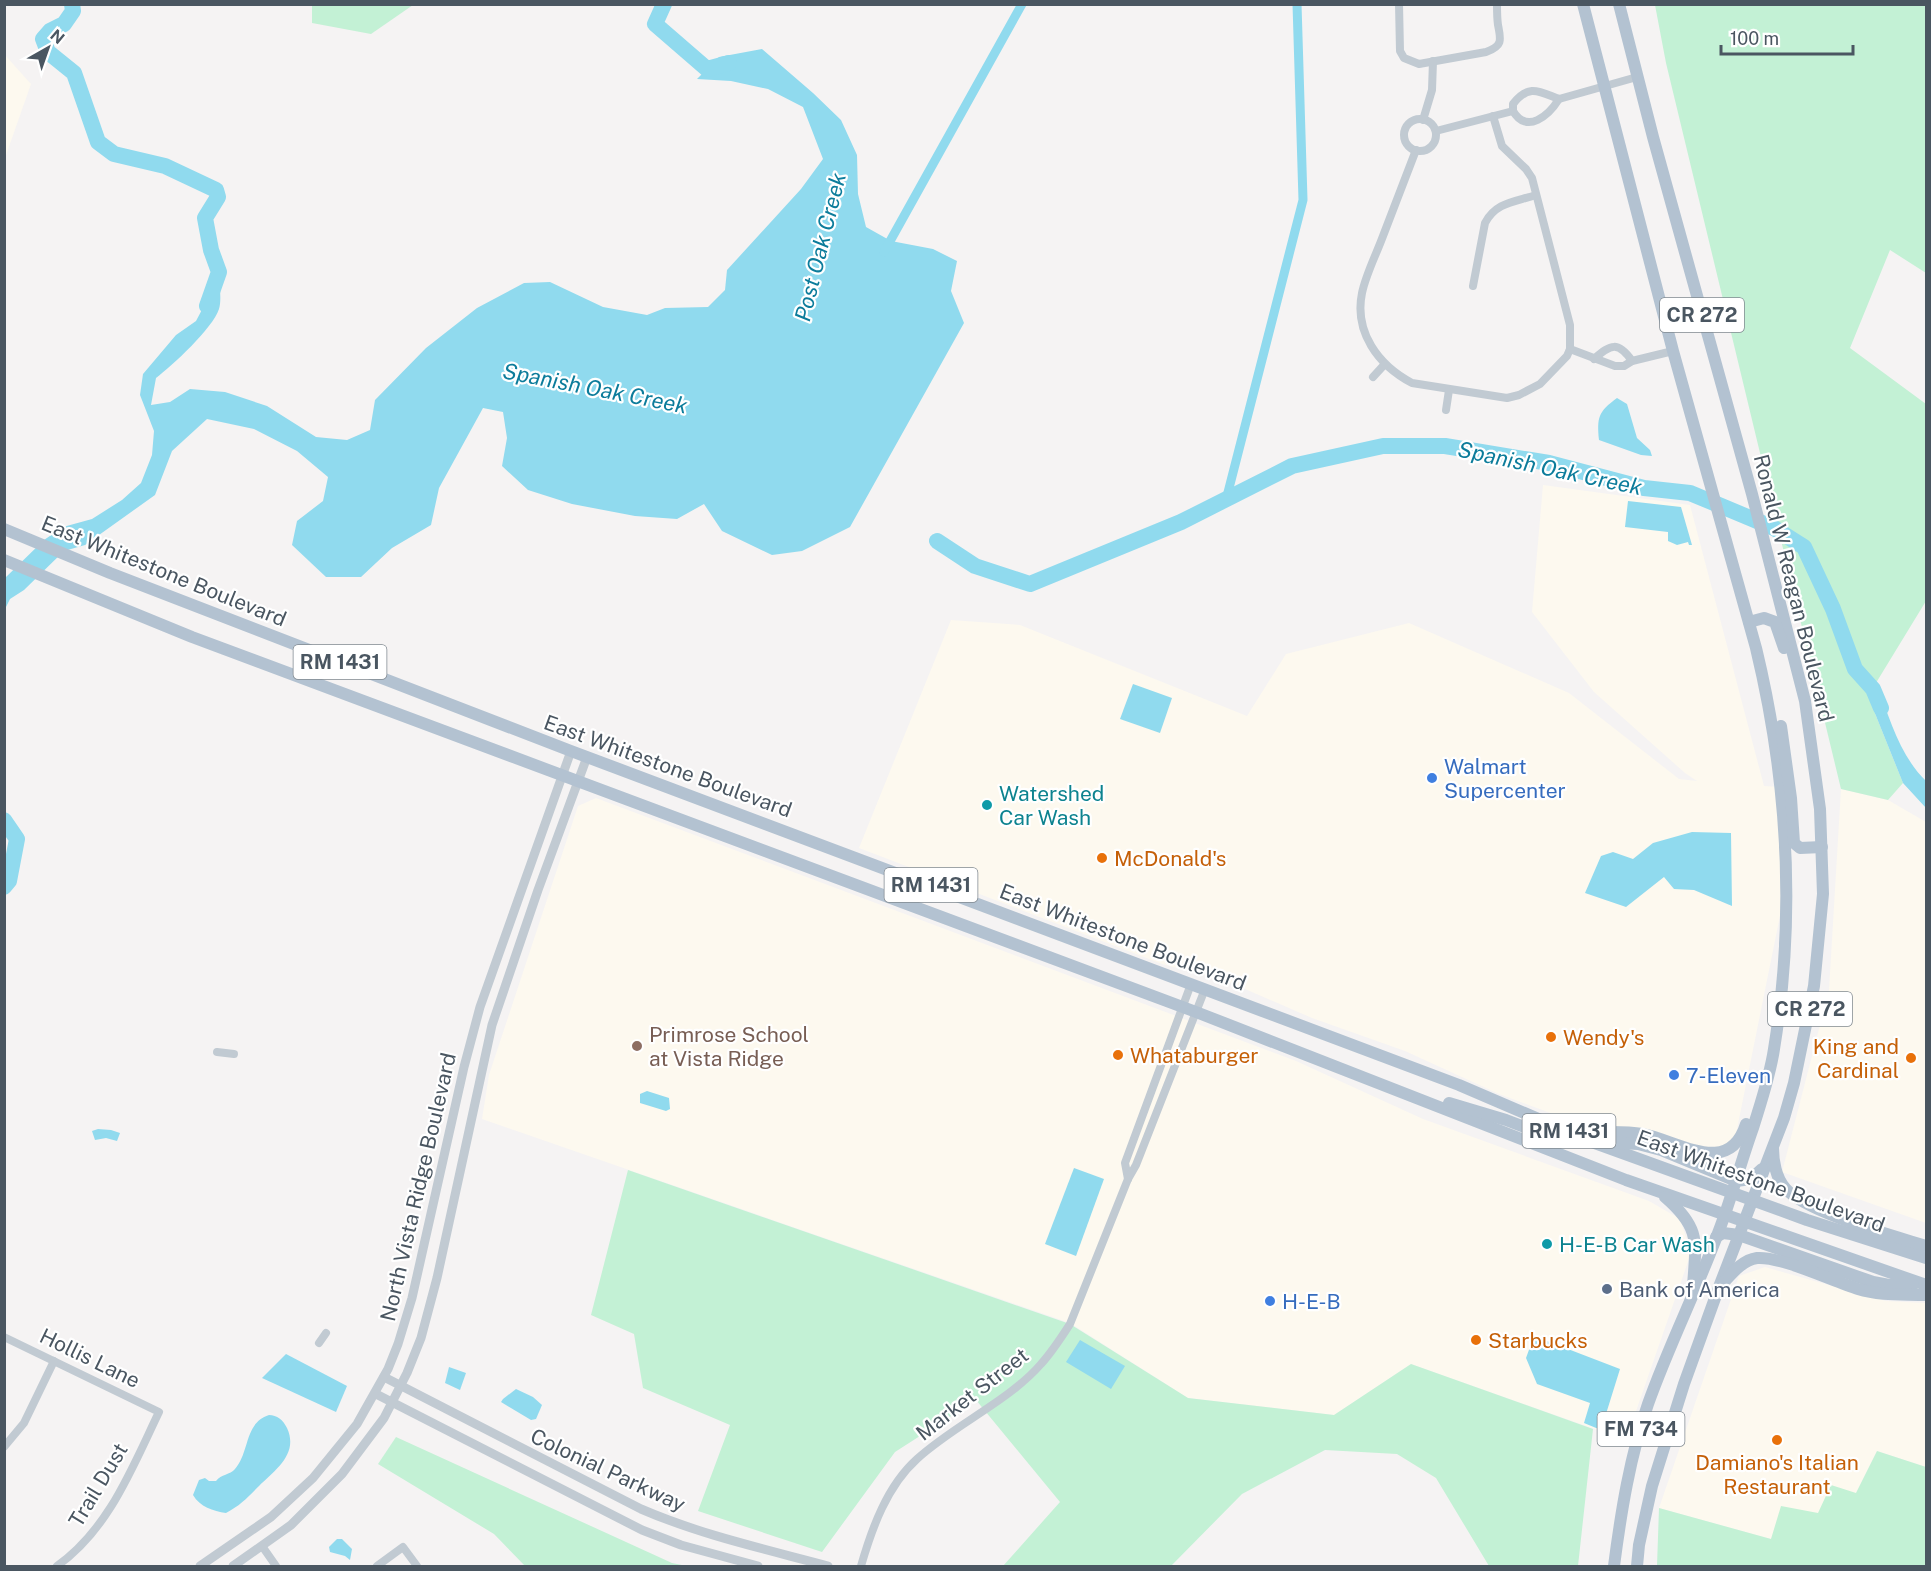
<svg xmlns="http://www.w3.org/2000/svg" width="1931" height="1571" viewBox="0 0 1931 1571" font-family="'Public Sans',sans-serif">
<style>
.commercial{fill:#fdf9ef}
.green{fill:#c3f1d5}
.water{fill:#90daee}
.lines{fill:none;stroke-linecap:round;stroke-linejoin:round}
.canal{stroke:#90daee;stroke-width:9}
.river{stroke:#90daee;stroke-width:16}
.minor{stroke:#c1cad2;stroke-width:8}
.tertiary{stroke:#c1cad2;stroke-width:9}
.primary{stroke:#b3c2d1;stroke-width:12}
.shop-dot{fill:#3f7fe0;stroke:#fff;stroke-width:2}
.culture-dot{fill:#0f9aa8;stroke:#fff;stroke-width:2}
.food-dot{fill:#e8710a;stroke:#fff;stroke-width:2}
.education-dot{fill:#8d6e63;stroke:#fff;stroke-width:2}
.service-dot{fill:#5c6f8a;stroke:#fff;stroke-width:2}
.labels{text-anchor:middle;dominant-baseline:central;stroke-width:4.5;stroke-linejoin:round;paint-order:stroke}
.shield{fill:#fff;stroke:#808990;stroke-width:1.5}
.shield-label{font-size:20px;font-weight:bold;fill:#4a5661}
.street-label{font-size:21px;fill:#4a5661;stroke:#fff}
.shop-label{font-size:21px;fill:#366cbe;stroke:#fff;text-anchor:start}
.culture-label{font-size:21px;fill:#0d838f;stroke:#fff;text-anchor:start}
.food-label{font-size:21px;fill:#c56008;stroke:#fff;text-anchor:start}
.education-label{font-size:21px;fill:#785e54;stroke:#fff;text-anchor:start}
.service-label{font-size:21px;fill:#4e5e75;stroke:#fff;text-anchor:start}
.water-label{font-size:22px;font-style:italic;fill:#0c7c9b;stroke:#fff}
</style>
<rect width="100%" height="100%" fill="#f5f3f3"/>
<g class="commercial">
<path d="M5,55l26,29 -26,74z"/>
<path d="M1543,485l147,20 74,281 17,1 8,84 -54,268 -21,12 -123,-23 -92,-34 -94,-43 -93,-33 -83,-36 -67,-18 -303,-116 92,-228 69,5 227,91 39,-62 123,-31 160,70 110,86 18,2 -12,-8 -91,-81 -62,-80z"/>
<path d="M1841,789l47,11 38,22v401l-144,-51 47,-182z"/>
<path d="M596,798l700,263 127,58 226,82 31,18 11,34 -65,187 -215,-76 -77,51 -146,-17 -118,-75 -588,-204 7,-44 89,-269z"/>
<path d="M1765,1267l121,34 40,2v164l-49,-16 -21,42 -85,46 -112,-31 80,-232z"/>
</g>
<g class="green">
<path d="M312,5v-1l101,1 -42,29 -59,-11z"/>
<path d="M1655,5h271v268l-36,-23 -40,98 76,56v197l-58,95 35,87 -15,17 -47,-11 -175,-726z"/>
<path d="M628,1170l442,154 118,74 146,17 77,-51 182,65 -15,137h-89l-53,-88 -39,-24 -72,-4 -83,44 -71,72h-168l57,-64 -84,-102 -81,52 -73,100 -124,-41 32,-86 -87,-37 -9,-54 -43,-19z"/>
<path d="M396,1437l276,126 15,3h-162l-31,-32 -116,-70z"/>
<path d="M1877,1451l49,16v99h-269l2,-58 112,31 10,-33 37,7 13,-28 25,8z"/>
</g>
<g class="water">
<path d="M762,49l51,44 28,27 16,35 1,39 8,33 25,14 42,8 24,12 -6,30 13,32 -114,204 -48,24 -30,4 -50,-24 -18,-27 -27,15 -42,-3 -63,-12 -44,-14 -26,-24 5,-28 -4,-26 -20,-4 -44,80 -8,37 -39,23 -31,29h-35l-34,-32 5,-24 26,-20 5,-24 -31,-26 -43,-22 -47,-10 -35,32 -17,44 -70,50 -21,6 -40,39 -14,9 -5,10v-31l39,-38 19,-13 29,-8 30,-19 19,-17 11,-28 2,-24 -14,-36 3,-21 33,-39 20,-14 19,-36 4,-13c0,11 3,27 0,37 -6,19 -47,57 -63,69l-5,27 19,-3 20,-13 35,3 42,14 49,31 31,3 23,-10 5,-30 51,-52 51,-40 47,-25 26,-1 53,25 44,8 18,-7 43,-1 17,-17 2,-20 74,-81 22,-30 -20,-52 -35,-18 -37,-8 -34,-2 22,-22z"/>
<path d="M1617,398l10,6 10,34 13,12 2,6 -11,-1 -42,-15c-2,-23 -1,-28 18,-42z"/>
<path d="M1628,501l53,6 11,38h-3l-1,-3 -11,3 -9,-4v-9l-43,-5z"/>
<path d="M1133,684l39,14 -12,35 -40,-14z"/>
<path d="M1877,685c13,34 23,71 49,96v27l-23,-25 -35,-87z"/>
<path d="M1692,832l39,1 1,73 -38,-16 -20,-1 -10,-12 -38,30 -41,-14 16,-37 12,-4 20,7 20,-16z"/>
<path d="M647,1091l22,7 1,11 -4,2 -26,-8v-9z"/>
<path d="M98,1129l13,1 9,3 -3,8 -11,-3 -11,2 -3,-9z"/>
<path d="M1074,1168l30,11 -28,77 -31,-12z"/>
<path d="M1534,1336l86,33 -19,61 -17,-7 6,-20 -53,-19 -11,-26z"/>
<path d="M1080,1340l45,26 -14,23 -45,-27z"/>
<path d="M286,1354l61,32 -11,26 -74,-34z"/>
<path d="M449,1367l17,6 -6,17 -15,-7z"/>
<path d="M516,1389l17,8 9,8 -6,14 -5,1 -30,-18 2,-3z"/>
<path d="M269,1415c8,0 14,5 18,13 12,26 -12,42 -28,58 -12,12 -18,19 -33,27 -13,-2 -26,-6 -33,-18l6,-15 6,-2 4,3h7c5,-7 14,-6 19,-12 15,-17 9,-46 34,-54z"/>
<path d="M337,1539h5l10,10 -2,11 -5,-4 -15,-4 -1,-5z"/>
</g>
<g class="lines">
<g class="canal">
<path d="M884,252l138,-248"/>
<path d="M1226,500l77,-300 -6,-196"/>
</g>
<g class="river">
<path d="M72,4l1,7 -9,13 -14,7 -7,8 5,13 26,21 24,69 16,12 51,12 51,24 2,7 -13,21 6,32 8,22 -12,34"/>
<path d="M664,4l-9,20 52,45 22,-6"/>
<path d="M937,541l38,25 55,18 151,-62 111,-56 91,-20h62l104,17 95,25 46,5 84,35 30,19 29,62 22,60 18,20 8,19"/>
<path d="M4,820l13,19 -8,42 -5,6"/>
</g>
<g class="minor">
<path d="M1399,4l1,47 4,7 15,6 67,-12c17,-6 15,-12 12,-27 -1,-7 -1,-14 -1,-21"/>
<path d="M1513,111v-7c16,-21 27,-12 46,-5l78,-22"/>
<path d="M1513,111c14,24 36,4 46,-12"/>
<circle cx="1420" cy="135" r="16"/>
<path d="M1423,120l9,-30 1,-29"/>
<path d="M1436,131l77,-20"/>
<path d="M1416,150c-11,29 -22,58 -33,86 -7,19 -17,38 -21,57 -8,39 16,72 50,90l95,15 12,-3 21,-11 27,-28 3,-7v-24l-38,-147 -6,-9 -24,-23 -9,-30"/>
<path d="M1473,286l12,-63c11,-21 30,-21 51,-28"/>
<path d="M1570,349l45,17h9l8,-5 41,-10"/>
<path d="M1594,359c17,-15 24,-18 38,2"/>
<path d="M1373,377l11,-12"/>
<path d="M1446,410l3,-20"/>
<path d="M217,1052l17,2"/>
<path d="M1128,1179l-3,-16 66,-179"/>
<path d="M4,1337l155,75c-27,56 -50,117 -102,154"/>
<path d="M319,1343l7,-10"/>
<path d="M4,1447l20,-24 30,-62"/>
<path d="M262,1546l14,20"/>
<path d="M377,1566l26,-19 14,19"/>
<path d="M861,1566c11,-38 26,-80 56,-107 37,-34 92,-58 124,-95 11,-12 20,-26 29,-40l58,-145 8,-14 69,-176"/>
</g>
<g class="tertiary">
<path d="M384,1377l257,132c60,26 124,40 187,57"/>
<path d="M376,1394l266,136 39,15 77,21"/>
<path d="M200,1566l71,-49 42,-39 44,-54 31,-55 10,-25 14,-46 52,-231 16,-60 91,-256"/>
<path d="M233,1566l58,-41 51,-51 42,-56 23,-45 14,-35 16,-60 55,-253 46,-135 49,-133"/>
</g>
<g class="primary">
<path d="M1583,4l90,347 83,297c32,133 40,266 18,401 -4,27 -13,53 -21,79 -10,28 -18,57 -28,86 -22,64 -54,125 -77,190 -18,52 -27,108 -34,162"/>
<path d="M1619,4l34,133 99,357 53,207 15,108 3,85 -9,92 -20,97 -10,35 -65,169 -35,97 -32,102 -13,59 -2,21"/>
<path d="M4,529l106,44 461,178 888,334 133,57 215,78 119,38"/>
<path d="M4,560l188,77 1004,375 430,168 300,105"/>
<path d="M1749,622l15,-4 11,4 9,26"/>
<path d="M1781,726l10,72 3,45 6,5 22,-1"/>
<path d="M1449,1103l57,17 47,18 32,4"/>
<path d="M1577,1132c22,1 44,-2 65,2 37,7 87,44 104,-10"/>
<path d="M1602,1142l36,2 23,6 75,31 15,-2 11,-10"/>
<path d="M1773,1148c0,13 3,30 12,40 20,24 109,48 141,58"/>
<path d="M1665,1197c36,31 31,45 28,89"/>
<path d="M1716,1237l7,-4 16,2 134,47 16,3h24"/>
<path d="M1724,1282c9,-10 19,-22 33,-24 24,-2 75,23 101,31 23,7 45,5 68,6"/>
</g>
</g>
<g class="shop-dot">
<circle cx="1432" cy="778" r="6"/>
<circle cx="1674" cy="1075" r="6"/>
<circle cx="1270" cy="1301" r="6"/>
</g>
<g class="culture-dot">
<circle cx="987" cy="805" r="6"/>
<circle cx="1547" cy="1244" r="6"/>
</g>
<g class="food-dot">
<circle cx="1102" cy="858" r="6"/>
<circle cx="1551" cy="1037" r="6"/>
<circle cx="1118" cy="1055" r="6"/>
<circle cx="1911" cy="1058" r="6"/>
<circle cx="1476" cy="1340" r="6"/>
<circle cx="1777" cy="1440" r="6"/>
</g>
<circle class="education-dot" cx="637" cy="1046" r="6"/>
<circle class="service-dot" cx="1607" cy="1289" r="6"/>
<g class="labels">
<g class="shield">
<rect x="1660" y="298" width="84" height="34" rx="4.5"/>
<rect x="293.5" y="645" width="93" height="34" rx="4.5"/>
<rect x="884.5" y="868" width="93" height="34" rx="4.5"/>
<rect x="1768" y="992" width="84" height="34" rx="4.5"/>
<rect x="1522.5" y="1114" width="93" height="34" rx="4.5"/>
<rect x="1597.5" y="1412" width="87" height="34" rx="4.5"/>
</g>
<g class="shield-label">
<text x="1702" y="315">CR 272</text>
<text x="340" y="662">RM 1431</text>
<text x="931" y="885">RM 1431</text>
<text x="1810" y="1009">CR 272</text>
<text x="1569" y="1131">RM 1431</text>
<text x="1641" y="1429">FM 734</text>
</g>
<g class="street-label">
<text transform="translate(164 571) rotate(22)">East Whitestone Boulevard</text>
<text transform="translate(1794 588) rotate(76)">Ronald W Reagan Boulevard</text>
<text transform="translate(668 766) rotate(20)">East Whitestone Boulevard</text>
<text transform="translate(1123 937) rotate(21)">East Whitestone Boulevard</text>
<text transform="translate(1761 1181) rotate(20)">East Whitestone Boulevard</text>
<text transform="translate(418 1187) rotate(-77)">North Vista Ridge Boulevard</text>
<text transform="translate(90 1358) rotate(26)">Hollis Lane</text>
<text transform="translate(972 1394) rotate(-38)">Market Street</text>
<text transform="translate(608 1470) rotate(25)">Colonial Parkway</text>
<text transform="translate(98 1485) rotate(-59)">Trail Dust</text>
</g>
<g class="shop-label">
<text x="1444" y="766">Walmart<tspan x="1444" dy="24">Supercenter</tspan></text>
<text x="1686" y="1075">7-Eleven</text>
<text x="1282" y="1301">H-E-B</text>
</g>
<g class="culture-label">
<text x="999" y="793">Watershed<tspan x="999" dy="24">Car Wash</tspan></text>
<text x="1559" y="1244">H-E-B Car Wash</text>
</g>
<g class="food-label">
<text x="1114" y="858">McDonald's</text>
<text x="1563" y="1037">Wendy's</text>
<text x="1899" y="1046" text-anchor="end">King and<tspan x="1899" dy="24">Cardinal</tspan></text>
<text x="1130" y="1055">Whataburger</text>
<text x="1488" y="1340">Starbucks</text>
<text x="1777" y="1462" text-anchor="middle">Damiano's Italian<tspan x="1777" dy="24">Restaurant</tspan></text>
</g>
<g class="education-label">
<text x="649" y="1034">Primrose School<tspan x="649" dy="24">at Vista Ridge</tspan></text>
</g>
<g class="service-label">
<text x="1619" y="1289">Bank of America</text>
</g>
<g class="water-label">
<text transform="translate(820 247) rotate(-76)">Post Oak Creek</text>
<text transform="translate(595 388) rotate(11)">Spanish Oak Creek</text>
<text transform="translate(1550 468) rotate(12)">Spanish Oak Creek</text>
</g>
</g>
<rect width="1931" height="1571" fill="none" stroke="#4a5661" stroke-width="12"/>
<g transform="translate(48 48) rotate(40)" stroke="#ffffff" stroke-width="4.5" paint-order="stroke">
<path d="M0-4.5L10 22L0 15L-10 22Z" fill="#4a5661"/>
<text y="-9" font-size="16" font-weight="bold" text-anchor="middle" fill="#4a5661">N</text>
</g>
<path d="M1721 45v9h132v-9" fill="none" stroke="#4a5661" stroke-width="3"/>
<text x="1730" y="45" font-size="18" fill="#4a5661" stroke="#ffffff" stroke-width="4.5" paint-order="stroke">100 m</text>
</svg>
